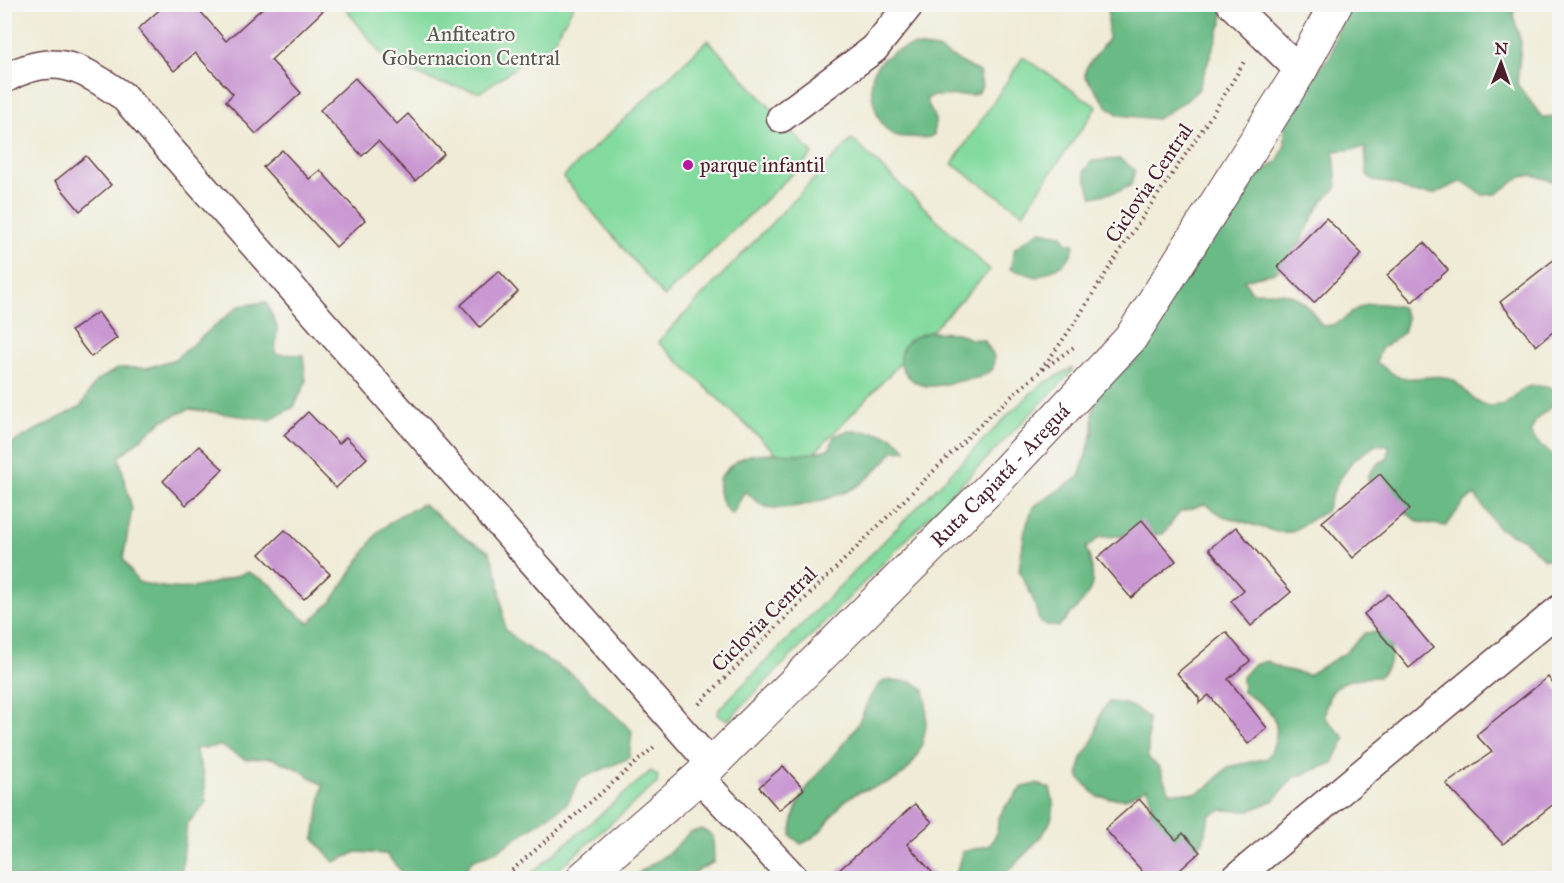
<svg xmlns="http://www.w3.org/2000/svg" width="1564" height="883" viewBox="0 0 1564 883" font-family="'IM FELL Great Primer',serif">
<style>
.green{fill:#82da9e;stroke:#667c64;stroke-width:1.5}
.forest{fill:#69ba85;stroke:#5a6c58;stroke-width:1.5}
.building{fill:#c997d2}
.lines{fill:none;stroke-linecap:round;stroke-linejoin:round}
.minor-casing{stroke:#633e45;stroke-width:31}
.primary-casing{stroke:#633e45;stroke-width:35}
.path{stroke:#633e45;stroke-width:4;stroke-dasharray:1.5 4.5;stroke-linecap:butt}
.minor{stroke:#fff;stroke-width:28}
.primary{stroke:#fff;stroke-width:33}
.poi-dot{fill:#b5179e;stroke:#f6f6f2;stroke-width:2}
.labels{text-anchor:middle;dominant-baseline:central;stroke-width:4.5;stroke-linejoin:round;paint-order:stroke}
.park-label{font-size:21px;fill:#5b574e;stroke:#f6f6f2}
.poi-label{font-size:21px;fill:#4a1f2b;stroke:#f6f6f2;text-anchor:start}
.street-label{font-size:21px;fill:#4a1f2b;stroke:#f6f6f2}
</style>
<rect width="100%" height="100%" fill="#f6f6f2"/>
<filter id="ink" filterUnits="userSpaceOnUse"><feTurbulence type="fractalNoise" baseFrequency=".0167" numOctaves="2"/><feDisplacementMap in="SourceGraphic" scale="12" xChannelSelector="R" yChannelSelector="G"/><feConvolveMatrix kernelMatrix="1 2 1 2 8 2 1 2 1" color-interpolation-filters="sRGB"/></filter>
<filter id="wash" filterUnits="userSpaceOnUse"><feTurbulence type="fractalNoise" baseFrequency=".008" numOctaves="4" result="noise"/><feDisplacementMap in="SourceGraphic" scale="24" xChannelSelector="R" yChannelSelector="G"/><feGaussianBlur stdDeviation="1.35" result="paint"/><feColorMatrix in="noise" values="0 0 0 0 0 0 0 0 0 0 0 0 0 0 0 0 0 1.4 0 .05"/><feComposite in="paint" operator="in"/></filter>
<g filter="url(#wash)">
<rect width="100%" height="100%" fill="#efebd6"/>
<g class="green">
<path d="M343,5h231l-21,37 -73,50 -41,-9 -52,-21z"/>
<path d="M708,40l105,114 -149,143 -101,-120z"/>
<path d="M1023,57l74,50 -74,106 -71,-49z"/>
<path d="M852,139l138,131 -194,202 -138,-130z"/>
<path d="M1072,368v4l-344,348 -10,-4 1,-7 291,-296 29,-27z"/>
<path d="M651,771l7,5 -1,7 -109,95h-22z"/>
</g>
<g class="forest">
<path d="M1108,5h115l-1,17 -24,68 -11,10 -30,19 -38,-4 -11,-8 -23,-31 1,-8 22,-29z"/>
<path d="M1344,5h173l-4,9 8,29 -4,41 25,33 17,-1v67l-26,-8 -12,2 -25,17 -13,1 -21,-14 -28,13 -22,-1 -18,-9 -20,-3 -7,-6 -2,-27 -31,3 3,36c-5,5 -12,10 -16,17 -14,20 -20,46 -39,63 -11,10 -25,7 -38,14l8,11c39,0 48,0 70,34 24,0 25,-16 46,-22 9,-2 23,1 33,3l6,11 -4,15 -22,16 -5,13c7,4 15,12 23,15 17,6 38,-7 55,4 14,9 19,25 38,25 30,-1 19,-29 62,-17l2,13 -20,18 -6,13 10,12 19,14v100h-15l-20,-19 -26,-12 -23,-33 -11,7 -18,24 -27,-4 -46,-32 -6,-13 9,-12 12,-7 1,-13h-13l-23,15 -17,25 -10,26 -35,21h-14l-54,-16 -18,-12 -25,8 -17,22 -63,3 -14,11c17,43 -1,50 -28,79l-18,-4 -7,-24 -14,-29 6,-40 8,-23 46,-30 14,-45v-22l11,-31 32,-18 10,-34 30,-68 52,-31 13,-40 37,-27 7,-16v-37l46,-53z"/>
<path d="M914,46l23,3 42,23 3,14 -3,6 -6,3 -40,1 -7,3 9,21 -1,15c-8,4 -15,3 -23,2 -4,0 -10,0 -14,-1 -20,-6 -29,-44 -24,-62 6,-17 25,-26 41,-28z"/>
<path d="M1120,159l15,11 -4,15 -12,6 -27,6 -8,-26 8,-10z"/>
<path d="M1040,231l22,4 5,8 7,1c-1,19 -22,26 -37,33l-27,-8 5,-21z"/>
<path d="M266,302l11,25 -2,27 28,1 3,27 -12,25 -24,13 -81,-11 -27,12 -43,36 13,52 -9,50 15,23c49,13 64,5 110,-10l23,12 18,23 20,16 22,-21 47,-70 21,-16 24,-12 44,35 22,12 9,25 7,53 19,17 48,28 60,57 -3,27 -49,21 -13,25 -70,47 -25,9 -10,18h-55l-21,-24 -29,-2 -23,10 -20,-23 9,-54 -25,-16 -26,-11 -27,1 -24,-13 -26,3 9,28 2,26 -19,21 -6,52 -6,2h-170l-1,-403 8,-32 69,-37 15,-25 23,-13h28l28,-9 64,-53z"/>
<path d="M929,332l29,1 12,6 14,1 10,16 -1,13c-11,9 -20,10 -34,12 -10,2 -23,6 -32,5 -19,-3 -35,-24 -22,-41 5,-8 16,-10 24,-13z"/>
<path d="M847,431c23,1 45,-2 59,19l-13,1c-10,14 -29,33 -45,40 -19,8 -61,21 -81,16 -7,-1 -16,-11 -22,-16l-13,24c-12,-11 -14,-20 -13,-36 33,-46 68,-13 111,-31l4,-12z"/>
<path d="M1378,632l11,8c5,16 2,24 -10,37 -31,0 -53,5 -54,41l20,20 -12,25 -40,15 -19,22 -25,11 -27,-1 -12,5 -7,26 -9,10 -43,-24v-26l-4,-13 -22,11 -27,-2 -19,-19c-1,-21 7,-23 15,-40 7,-17 1,-21 15,-36 17,1 26,4 39,16v40l11,9 10,25 27,1 12,-6 20,-20 40,-9c19,-35 5,-48 -25,-66l-1,-15 11,-12 14,-4 12,7 29,7 36,-21 21,-21z"/>
<path d="M885,680l29,2 10,8c7,30 0,70 -26,88 -14,9 -34,9 -48,19 -21,15 -22,36 -49,47l-10,-8c0,-44 39,-72 63,-106 13,-18 11,-35 31,-50z"/>
<path d="M1037,784l13,4c2,9 5,19 2,28 -4,19 -38,48 -51,62h-46l7,-26 28,-7 7,-12 1,-13 6,-12 19,-21z"/>
<path d="M702,829l11,7 1,26 -30,16h-53l38,-25 20,-20z"/>
</g>
<g id="blocks">
<g class="building">
<path d="M166,4h28l32,37 41,-37h63l-59,56 30,33 -45,41 -30,-33 7,-7 -38,-41 -21,18 -36,-42z"/>
<path d="M355,78l42,46 11,-10 36,40 -29,27 -37,-40 -16,15 -42,-46z"/>
<path d="M282,150l27,29 11,-9 45,50 -29,27 -73,-80z"/>
<path d="M86,156l25,29 -31,26 -25,-30z"/>
<path d="M1326,218l36,36 -48,49 -37,-36z"/>
<path d="M1424,243l24,27 -36,32 -25,-27z"/>
<path d="M1560,255v71l-24,20 -36,-44z"/>
<path d="M499,271l19,21 -38,35 -19,-22z"/>
<path d="M98,312l19,26 -26,19 -20,-26z"/>
<path d="M308,412l31,32 7,-7 21,21 -31,30 -52,-53z"/>
<path d="M199,446l24,23 -37,36 -23,-24z"/>
<path d="M1380,474l30,35 -57,49 -31,-36z"/>
<path d="M1142,520l34,41 -45,37 -34,-40z"/>
<path d="M1236,527l55,65 -40,34 -20,-25 13,-11 -35,-41z"/>
<path d="M285,530l45,44 -26,25 -44,-45z"/>
<path d="M1388,594l45,54 -24,20 -45,-54z"/>
<path d="M1226,632l24,29 -22,18 39,49 -19,16 -39,-49 -10,8v-5l-22,-25z"/>
<path d="M1548,677l12,16v106l-57,45 -57,-60 46,-32 -16,-17z"/>
<path d="M783,766l21,23 -25,21 -20,-23z"/>
<path d="M1139,799l37,41 7,-7 17,19 -30,27h-21l-44,-50z"/>
<path d="M915,804l17,18 -25,22 31,35 -108,-1z"/>
</g>
</g>
</g>
<g filter="url(#ink)">
<use href="#blocks" fill-opacity="0" stroke="#633e45" stroke-width="1.5"/>
<g class="lines">
<g class="minor-casing">
<g id="minor">
<path d="M1231,4l69,67"/>
<path d="M4,79c50,-28 77,-12 119,17l588,668"/>
<path d="M781,118l93,-69 36,-45"/>
<path d="M699,777l95,101"/>
<path d="M1236,878l324,-269"/>
</g>
</g>
<g class="primary-casing">
<g id="primary">
<path id="s1" d="M583,878l116,-101 291,-289 140,-149 170,-268 36,-67"/>
</g>
</g>
<g class="path">
<path d="M1041,369c30,-37 53,-78 79,-118 42,-64 87,-124 125,-191"/>
<path d="M699,704l287,-285 52,-46 37,-27"/>
<path d="M503,878l151,-131"/>
</g>
<use href="#minor" class="minor"/>
<use href="#primary" class="primary"/>
</g>
</g>
<circle class="poi-dot" cx="688" cy="165" r="6"/>
<g class="labels">
<g class="park-label">
<text x="471" y="34">Anfiteatro<tspan x="471" dy="24">Gobernacion Central</tspan></text>
</g>
<g class="poi-label">
<text x="700" y="165">parque infantil</text>
</g>
<g class="street-label">
<text transform="translate(1149 183) rotate(-56)">Ciclovia Central</text>
<text stroke="none"><textPath href="#s1" startOffset="580">Ruta Capiatá - Areguá</textPath></text>
<text transform="translate(764 619) rotate(-45)">Ciclovia Central</text>
</g>
</g>
<rect width="1564" height="883" fill="none" stroke="#f6f6f2" stroke-width="24"/>
<g transform="translate(1501 63) rotate(1)" stroke="#f6f6f2" stroke-width="4.5" paint-order="stroke">
<path d="M0-4.5L10 22L0 15L-10 22Z" fill="#4a1f2b"/>
<text y="-9" font-size="16" font-weight="bold" text-anchor="middle" fill="#4a1f2b">N</text>
</g>
</svg>
